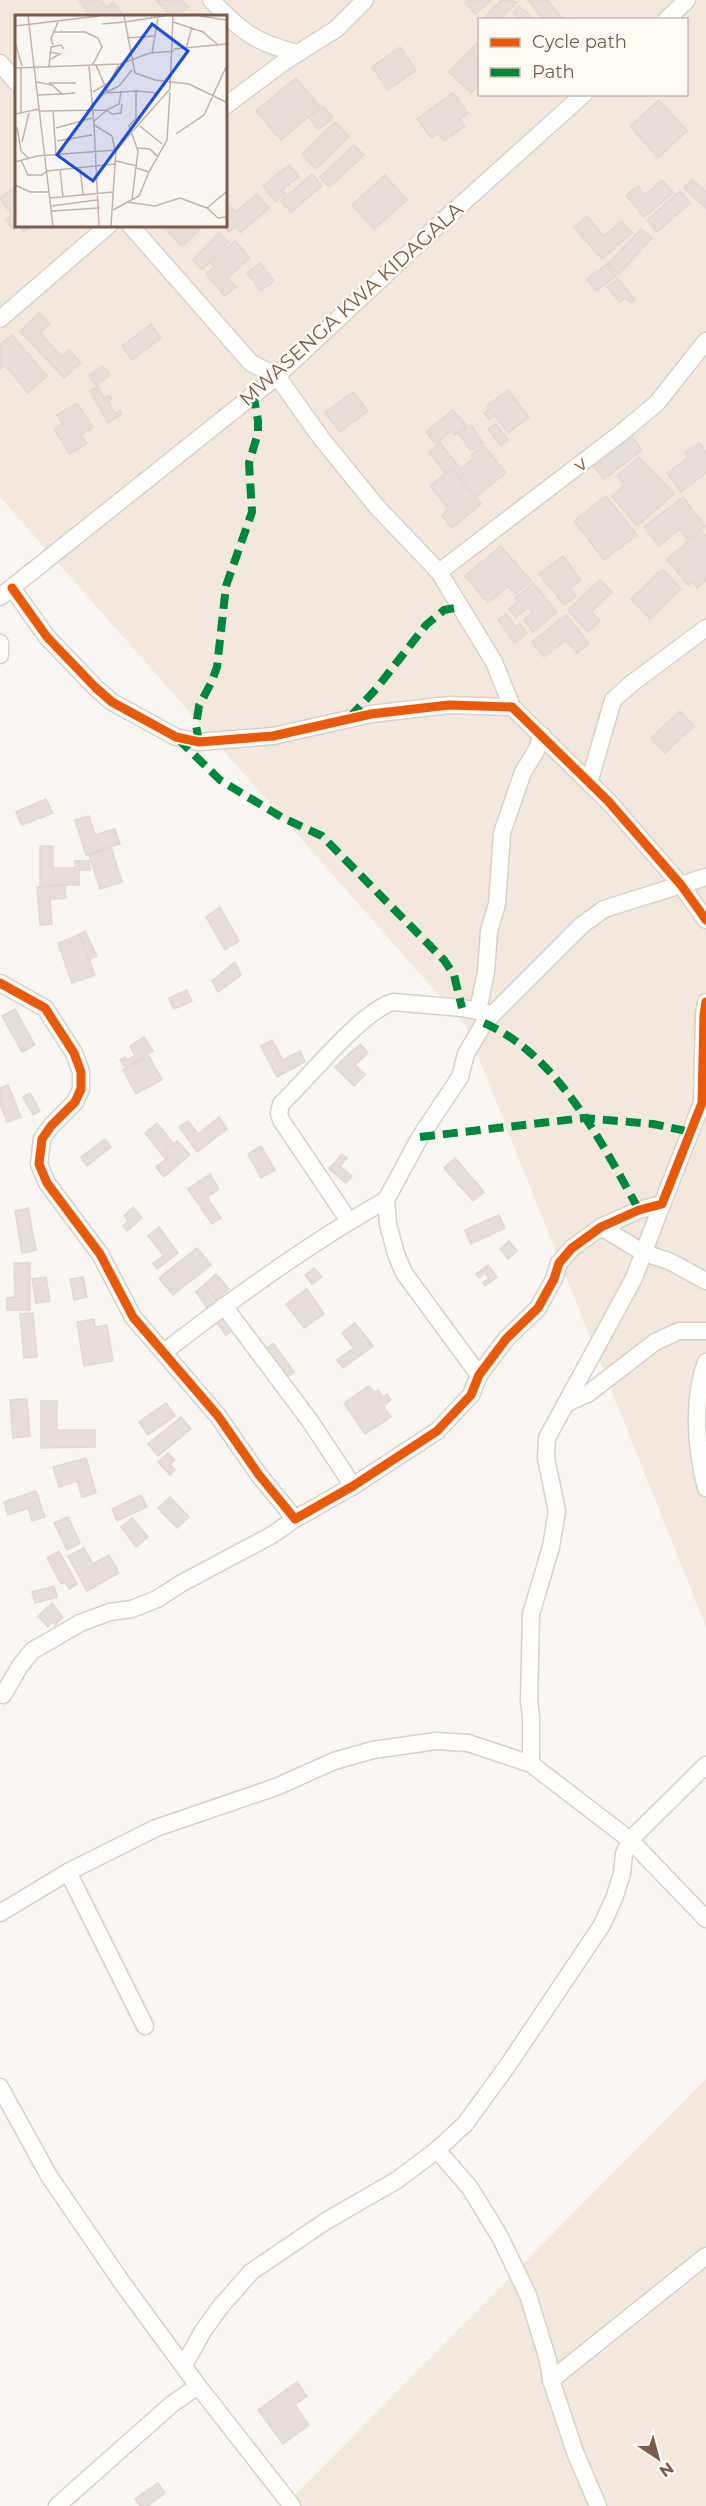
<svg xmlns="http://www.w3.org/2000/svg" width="706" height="2506" viewBox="0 0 706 2506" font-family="Montserrat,sans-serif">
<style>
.residential{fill:#f2e8de;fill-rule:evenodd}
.building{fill:#e6ded7;stroke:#e2d8d2;stroke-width:1.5}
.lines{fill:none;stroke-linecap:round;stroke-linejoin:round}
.minor-casing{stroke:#d7d1cb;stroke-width:19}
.minor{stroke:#fefefd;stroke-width:16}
.quiet{stroke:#00873e;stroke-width:8;stroke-dasharray:15 8;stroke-linecap:butt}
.cycleway-casing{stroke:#fffaf3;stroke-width:13}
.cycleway{stroke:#e8590c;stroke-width:9}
.labels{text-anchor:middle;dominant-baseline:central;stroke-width:5;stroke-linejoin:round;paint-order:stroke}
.street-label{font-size:20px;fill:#7a5c4d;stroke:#fffaf3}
.inset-road{fill:none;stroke:#c2b3aa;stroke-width:1.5}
.view{fill:#1d4ed8;fill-opacity:0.15;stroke:#1d4ed8;stroke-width:3}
.inset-edge{fill:none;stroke:#7a5c4d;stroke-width:3}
</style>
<rect width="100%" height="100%" fill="#f9f5f0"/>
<g class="residential">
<path d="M0,0h706v1627l-240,-601 -466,-529zM16,16h209v209h-209zM480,20h206v74h-206z"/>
<path d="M706,2079v427h-422z"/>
</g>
<g class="building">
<path d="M79,0h22l5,7 7,-5 9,11 -4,3h-27z"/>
<path d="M156,0h26l6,7 -10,9h-7z"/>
<path d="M468,0h23l-16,14 -10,-11z"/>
<path d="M502,0l15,2 -18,18h-17z"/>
<path d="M528,0h19l17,20h-21z"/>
<path d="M519,6l16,14h-15l-7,-7z"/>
<path d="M477,43l3,2v39l-9,9 -22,-21z"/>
<path d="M400,47l16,23 -28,20 -16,-23z"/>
<path d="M296,78l24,29 -39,33 -25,-29z"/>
<path d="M453,93l15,20 -8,6 5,7 -21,15 -6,-8 -7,5 -14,-19z"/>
<path d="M659,100l28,31 -29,27 -28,-32z"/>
<path d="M323,106l10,12 -15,12 -9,-13z"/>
<path d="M335,122l14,15 -33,32 -14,-15z"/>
<path d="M354,145l10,10 -35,32 -9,-10z"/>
<path d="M289,165l10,11 -17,14 3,4 -9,8 -13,-16z"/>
<path d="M312,174l10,12 -31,26 -10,-11z"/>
<path d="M385,175l22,25 -33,29 -22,-24z"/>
<path d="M692,179l14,13v16l-22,-20z"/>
<path d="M662,180l11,13 -29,24 -18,-22 12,-9 7,9z"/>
<path d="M16,186v39h18l-10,7 -5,-7 -6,5 -7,-10 6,-5 -12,-17z"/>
<path d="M680,191l10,12 -33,29 -10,-12z"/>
<path d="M257,194l12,14 -29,25 -5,-7 -6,6 -6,-7h2v-25l10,12z"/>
<path d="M587,216l17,20 18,-15 10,12 -30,26 -28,-32z"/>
<path d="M161,225h43l-22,21z"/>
<path d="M641,229l11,9 -33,36 -11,-10z"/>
<path d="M219,233l10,9 -27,28 -9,-10z"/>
<path d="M235,241l15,17 -23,20 9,9 -11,9 -19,-22 8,-7 -3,-4z"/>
<path d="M260,263l14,18 -13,10 -14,-18z"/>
<path d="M607,264l9,12 -20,15 -9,-12z"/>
<path d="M618,279l17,21 -5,3 -4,-5 -6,4 -13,-15z"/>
<path d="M39,313l11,11 -10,9 22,24 7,-7 12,13 -17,15 -44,-47z"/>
<path d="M151,324l10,14 -29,22 -10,-14z"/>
<path d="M12,335l35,41 -19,17 -23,-28 -5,4v-24z"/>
<path d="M103,366l7,9 -14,10 -7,-9z"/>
<path d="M98,386l6,12 6,-3 2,4 -4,2 7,13 5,-4 2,4 -14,9 -18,-32z"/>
<path d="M508,390l21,27 -21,16 -14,-18 -5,4 -5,-6 5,-4 -2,-3z"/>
<path d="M353,392l15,19 -28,21 -15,-19z"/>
<path d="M77,403l16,24 -12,8 6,8 -17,11 -16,-25 9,-5 -6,-9z"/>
<path d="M453,410l14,16 -12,9 -4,-4 -15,13 -10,-12z"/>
<path d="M496,424l12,16 -7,6 -13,-17z"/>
<path d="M471,425l12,18 -12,8 -12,-17z"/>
<path d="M630,434l12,16 -38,29 -10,-12 27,-21 -2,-3z"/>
<path d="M440,443l21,26 13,-11 -3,-3 13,-9 22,27 -32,25 -17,-22 -6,4 -22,-28z"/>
<path d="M699,443l7,9v21l-25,19 -14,-19 21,-15 -3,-5z"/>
<path d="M639,457l35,37 -37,32 -25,-30 13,-11 -8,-9z"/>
<path d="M452,468l29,36 -29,24 -10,-12 7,-7 -19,-23z"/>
<path d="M606,496l31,39 -33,25 -30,-39z"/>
<path d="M683,497l22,29 -17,14 -8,-11 -21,17 -15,-19z"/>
<path d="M702,531l4,5v45l-9,7 -4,-6 -5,3 -21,-26z"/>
<path d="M501,546l30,35 -16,13 -7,-8 -20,17 -23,-27z"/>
<path d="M563,556l18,24 -11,8 6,8 -12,9 -25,-31z"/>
<path d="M662,569l19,20 -31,30 -19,-20z"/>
<path d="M600,580l12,12 -21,20 9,9 -12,11 -20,-22z"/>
<path d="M533,583l24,29 -24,20 -9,-12 9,-7 -5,-6 -12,10 -7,-8 9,-8 -3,-3z"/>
<path d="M506,614l10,13 4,-3 7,9 -12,10 -17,-23z"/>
<path d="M566,615l23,28 -12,10 -11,-13 -22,17 -12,-15z"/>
<path d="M680,711l14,15 -29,27 -14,-15z"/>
<path d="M46,799l7,14 -31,12 -6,-13z"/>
<path d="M89,816l6,19 20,-6 5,15 -34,11 -11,-35z"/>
<path d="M40,846h13v22h22v-7h14l1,9h-11v15h-39z"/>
<path d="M111,847l11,35 -22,7 -11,-34z"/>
<path d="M65,885l1,13 -16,1 2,25 -12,1 -3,-38z"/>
<path d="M220,907l19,34 -14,9 -19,-33z"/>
<path d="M85,931l12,25 -9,4 -12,-24z"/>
<path d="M80,935l15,40 -23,8 -14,-40z"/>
<path d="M235,962l6,13 -23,17 -6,-11z"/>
<path d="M187,990l5,11 -18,8 -5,-11z"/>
<path d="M15,1009l20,36 -13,7 -20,-36z"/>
<path d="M144,1037l9,14 -27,17 -6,-8 5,-3 3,3 7,-5 -5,-9z"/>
<path d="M272,1040l11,20 17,-9 5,11 -28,15 -16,-31z"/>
<path d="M360,1044l8,9 -13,12 10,10 -11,11 -19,-19z"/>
<path d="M149,1056l13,24 -26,14 -13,-24z"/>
<path d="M8,1085l13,32 -14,5 -7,-18v-16z"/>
<path d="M30,1093l10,18 -7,4 -10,-18z"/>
<path d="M219,1117l8,12 -30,23 -18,-25 9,-6 10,13z"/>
<path d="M157,1123l22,28 -12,10 -22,-28z"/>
<path d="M105,1139l6,8 -24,19 -6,-9z"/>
<path d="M177,1141l13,14 -26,22 -8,-10 13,-10 -4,-6z"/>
<path d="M261,1146l14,24 -14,8 -13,-24z"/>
<path d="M342,1154l5,4 -7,8 12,10 -6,7 -17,-14z"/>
<path d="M455,1158l29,34 -11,9 -29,-33z"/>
<path d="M210,1174l9,15 -12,8 14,21 -9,6 -24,-35z"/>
<path d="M133,1207l9,11 -15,13 -4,-5 5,-5 -4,-5z"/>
<path d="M28,1208l8,42 -14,3 -7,-42z"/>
<path d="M499,1215l6,13 -34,16 -6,-14z"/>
<path d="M159,1227l19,26 -21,16 -4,-6 11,-7 -16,-20z"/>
<path d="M509,1241l8,10 -9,8 -8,-10z"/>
<path d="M197,1248l14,17 -38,30 -14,-17z"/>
<path d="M14,1263h16v47h-23v-12l8,-1z"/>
<path d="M488,1265l9,12 -12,9 -2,-3 6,-5 -4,-5 -6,5 -3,-4z"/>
<path d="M314,1268l8,9 -10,7 -7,-9z"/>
<path d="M216,1274l13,15 -20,18 -13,-15z"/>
<path d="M46,1277l4,24 -14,2 -4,-24z"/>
<path d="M83,1277l4,20 -13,3 -4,-21z"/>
<path d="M205,1284l14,19 -10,8 -13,-19z"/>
<path d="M307,1289l17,25 -20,14 -18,-24z"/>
<path d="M223,1308l14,19 -11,8 -14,-19z"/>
<path d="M33,1313l4,44 -13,1 -4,-44z"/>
<path d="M94,1319l1,8 12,-2 6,36 -29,5 -7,-44z"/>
<path d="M355,1323l18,23 -30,22 -6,-8 17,-12 -12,-15z"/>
<path d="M273,1343l21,29 -13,9 -20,-29z"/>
<path d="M369,1386l5,7 4,-3 5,7 4,-3 4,6 -8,6 8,11 -26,17 -21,-31z"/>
<path d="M27,1399l3,37 -17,2 -3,-38z"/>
<path d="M41,1401h16v29h38v17l-54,1z"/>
<path d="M166,1403l9,13 -27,19 -9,-13z"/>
<path d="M181,1417l10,12 -33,27 -10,-12z"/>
<path d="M168,1453l7,7 -5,4 5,6 -5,5 -12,-13z"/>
<path d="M86,1458l10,35 -14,4 -5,-16 -18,6 -6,-20z"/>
<path d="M36,1491l9,26 -13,4 -4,-13 -20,7 -4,-13z"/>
<path d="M141,1495l6,12 -30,14 -5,-12z"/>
<path d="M170,1497l19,20 -12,11 -19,-20z"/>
<path d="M68,1517l12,26 -13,7 -13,-27z"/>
<path d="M132,1518l16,19 -12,10 -15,-20z"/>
<path d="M84,1548l9,16 16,-9 10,18 -32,18 -19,-35z"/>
<path d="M59,1551l18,33 -8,5 -4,-7 -4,2 -14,-26z"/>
<path d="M54,1586l3,11 -22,6 -3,-11z"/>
<path d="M52,1603l11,15 -8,7 -3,-3 -4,5 -10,-11z"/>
<path d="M297,2382l10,14 -12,9 14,20 -26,19 -25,-34z"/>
<path d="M158,2483l7,10 -17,13h-8l-5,-7z"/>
</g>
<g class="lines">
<g class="minor-casing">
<g id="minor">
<path d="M211,0c31,32 43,42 86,53"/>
<path d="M666,20l21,-20"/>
<path d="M0,63l16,19"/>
<path d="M225,106l59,-44 52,-33 29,-29"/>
<path d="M130,225l121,138 26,13 44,62 56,69 62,65 55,90 18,45"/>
<path d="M0,319l109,-94"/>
<path d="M439,572l182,-139 36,-30 49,-62"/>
<path d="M12,588l35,49 49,51 16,14 64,35 23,5 74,-6 98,-22 78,-9 63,2 96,94 73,84 25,35"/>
<path d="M0,597l277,-221 168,-157 139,-125"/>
<path d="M0,643v12"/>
<path d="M589,783l24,-83 18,-16 75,-56"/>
<path d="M0,983l45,25 29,45 7,19v17l-6,13 -24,24 -9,13 -3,25 8,19 53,71 33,63 85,99 41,59 36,44 58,-33 84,-55 34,-36 8,-20 27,-36 32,-31 16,-29 5,-16 13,-15 29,-21 38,-17 23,-6 40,-101 2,-88 2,-13"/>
<path d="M478,1010l8,-38 3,-41 8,-27 5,-71 21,-61 13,-21 6,-16"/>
<path d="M349,1221l-68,-101 -2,-7 2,-9c29,-27 78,-91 112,-102l69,6 31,6"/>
<path d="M601,1227l43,26 25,8 37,20"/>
<path d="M224,1306l86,115 43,65"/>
<path d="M164,1352c71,-55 144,-108 222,-152"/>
<path d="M706,1362c-14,37 -10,89 0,126"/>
<path d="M479,1375l-75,-102 -8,-19 -8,-30 -2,-24 34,-63 40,-60 6,-23 18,-31 98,-98 22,-16 102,-32"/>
<path d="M565,1404l24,-11 66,-51 24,-11h27"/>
<path d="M3,1695l17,-29 12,-15 48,-28 30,-11 22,-3 25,-10 25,-16 90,-48 23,-16"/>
<path d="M531,1764v-48l-2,-15 2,-87 20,-67 6,-36 -11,-53 1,-20 87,-160 28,-74"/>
<path d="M68,1872l77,154"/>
<path d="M0,1913l68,-41 88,-44 120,-41 58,-26 39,-11 63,-9 32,2 63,21 99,76 76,79"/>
<path d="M0,2087l49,89 74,108 75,102 94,120"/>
<path d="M437,2150l33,38 30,49 28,58 20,65 3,20 24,72 23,54"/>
<path d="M184,2365l19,-34 18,-25 30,-34 75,-51 71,-41 40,-30 28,-26 41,-56 96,-143 13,-29 7,-23 2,-19 6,-14 76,-75"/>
<path d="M551,2380l155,-124"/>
<path d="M57,2506l115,-102 26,-18"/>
</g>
</g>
<use href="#minor" class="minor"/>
<g class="quiet">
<path d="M350,717l26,-28 50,-64 18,-15 16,-3"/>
<path d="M178,739l42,41 63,38 39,18 122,124 10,15 8,33"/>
<path d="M199,742l-3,-17 3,-19 13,-25 5,-14 9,-81 26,-74 -3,-49 9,-30v-12l-5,-28"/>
<path d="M484,1023c73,31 118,120 155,187"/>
<path d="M420,1137l164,-19 69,6 38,8"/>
</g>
<g class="cycleway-casing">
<g id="cycleway">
<path d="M12,588l35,49 49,51 16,14 64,35 23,5 74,-6 98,-22 78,-9 63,2 96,94 73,84 25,35"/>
<path d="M0,983l45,25 29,45 7,19v17l-6,13 -24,24 -9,13 -3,25 8,19 53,71 33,63 85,99 41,59 36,44 58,-33 84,-55 34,-36 8,-20 27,-36 32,-31 16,-29 5,-16 13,-15 29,-21 38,-17 23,-6 40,-101 2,-88 2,-13"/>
</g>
</g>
<use href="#cycleway" class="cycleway"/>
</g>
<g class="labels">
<g class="street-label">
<text transform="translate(351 304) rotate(-42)">MWASENGA KWA KIDAGALA</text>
<text transform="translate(580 464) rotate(-37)">v</text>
</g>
</g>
<g transform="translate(15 15)">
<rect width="212" height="212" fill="#f9f5f0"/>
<path class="inset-road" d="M13,1l25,210M109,1l11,57 20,7 34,4 37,18M185,1l26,4M110,7l39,-6M158,7l30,10 14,12M87,9l22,-2M0,11l84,-10M38,17h32l13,6 4,9 -9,17M112,23l28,-2M0,27l7,24M38,30l-2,-7 7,-16M171,33l6,-21M159,34l52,-5M35,37l10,2 -9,5M137,38l6,-35M81,50l12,28M34,51l2,-19 10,-2 3,4M74,51l5,59 18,11 3,14M0,53l105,-4 30,-11 24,-2M22,67l15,3 10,9 13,-1M34,68h27M121,76l22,2M78,77l17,-10 9,-18M90,78l14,-7 13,-16M23,80l24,-1M77,90l13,-12 31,-2v27l-7,8 9,25 -6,48M38,95l3,45M91,95l6,4 9,-1 1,-9M25,96l67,-1 12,-6 2,-13M0,99l24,-5M6,99v-46M78,107l14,-12M79,110l5,101M125,111l22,18M2,112l4,24 7,7M41,113l36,-10M161,119l28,-19 22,-48M42,126l35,-6M7,127l7,-29M122,133l13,1 8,8M6,145l7,15h15M101,146l21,5M0,147l22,-6 79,-6M65,152l3,28M122,153l12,4 18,-32 3,-48M45,155l3,27M27,160l5,-4 68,-7M0,170l15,7h19M35,183l63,-6M112,187l28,4 25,-8 27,10 11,10 8,-1M36,191l46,-6M192,193l19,-16M98,195l26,-14 10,-24M37,196l48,-3M96,211l5,-76 54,-61 3,-73"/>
<path class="view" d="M137,9l36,27 -95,130 -36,-26z"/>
<rect width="212" height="212" class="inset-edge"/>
</g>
<rect x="478" y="18" width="210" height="78" fill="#fffaf3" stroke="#cabbb1" stroke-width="1.5"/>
<rect x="490" y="38" width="30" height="9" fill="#e8590c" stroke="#cabbb1" stroke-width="1.5"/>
<text x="532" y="48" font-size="18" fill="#7a5c4d">Cycle path</text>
<rect x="490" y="68" width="30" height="9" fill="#00873e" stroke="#cabbb1" stroke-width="1.5"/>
<text x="532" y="78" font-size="18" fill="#7a5c4d">Path</text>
<g transform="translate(658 2458) rotate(144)" stroke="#fffaf3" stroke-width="4.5" paint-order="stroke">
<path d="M0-4.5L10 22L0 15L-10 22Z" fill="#7a5c4d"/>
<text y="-9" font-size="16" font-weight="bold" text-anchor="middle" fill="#7a5c4d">N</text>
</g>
</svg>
